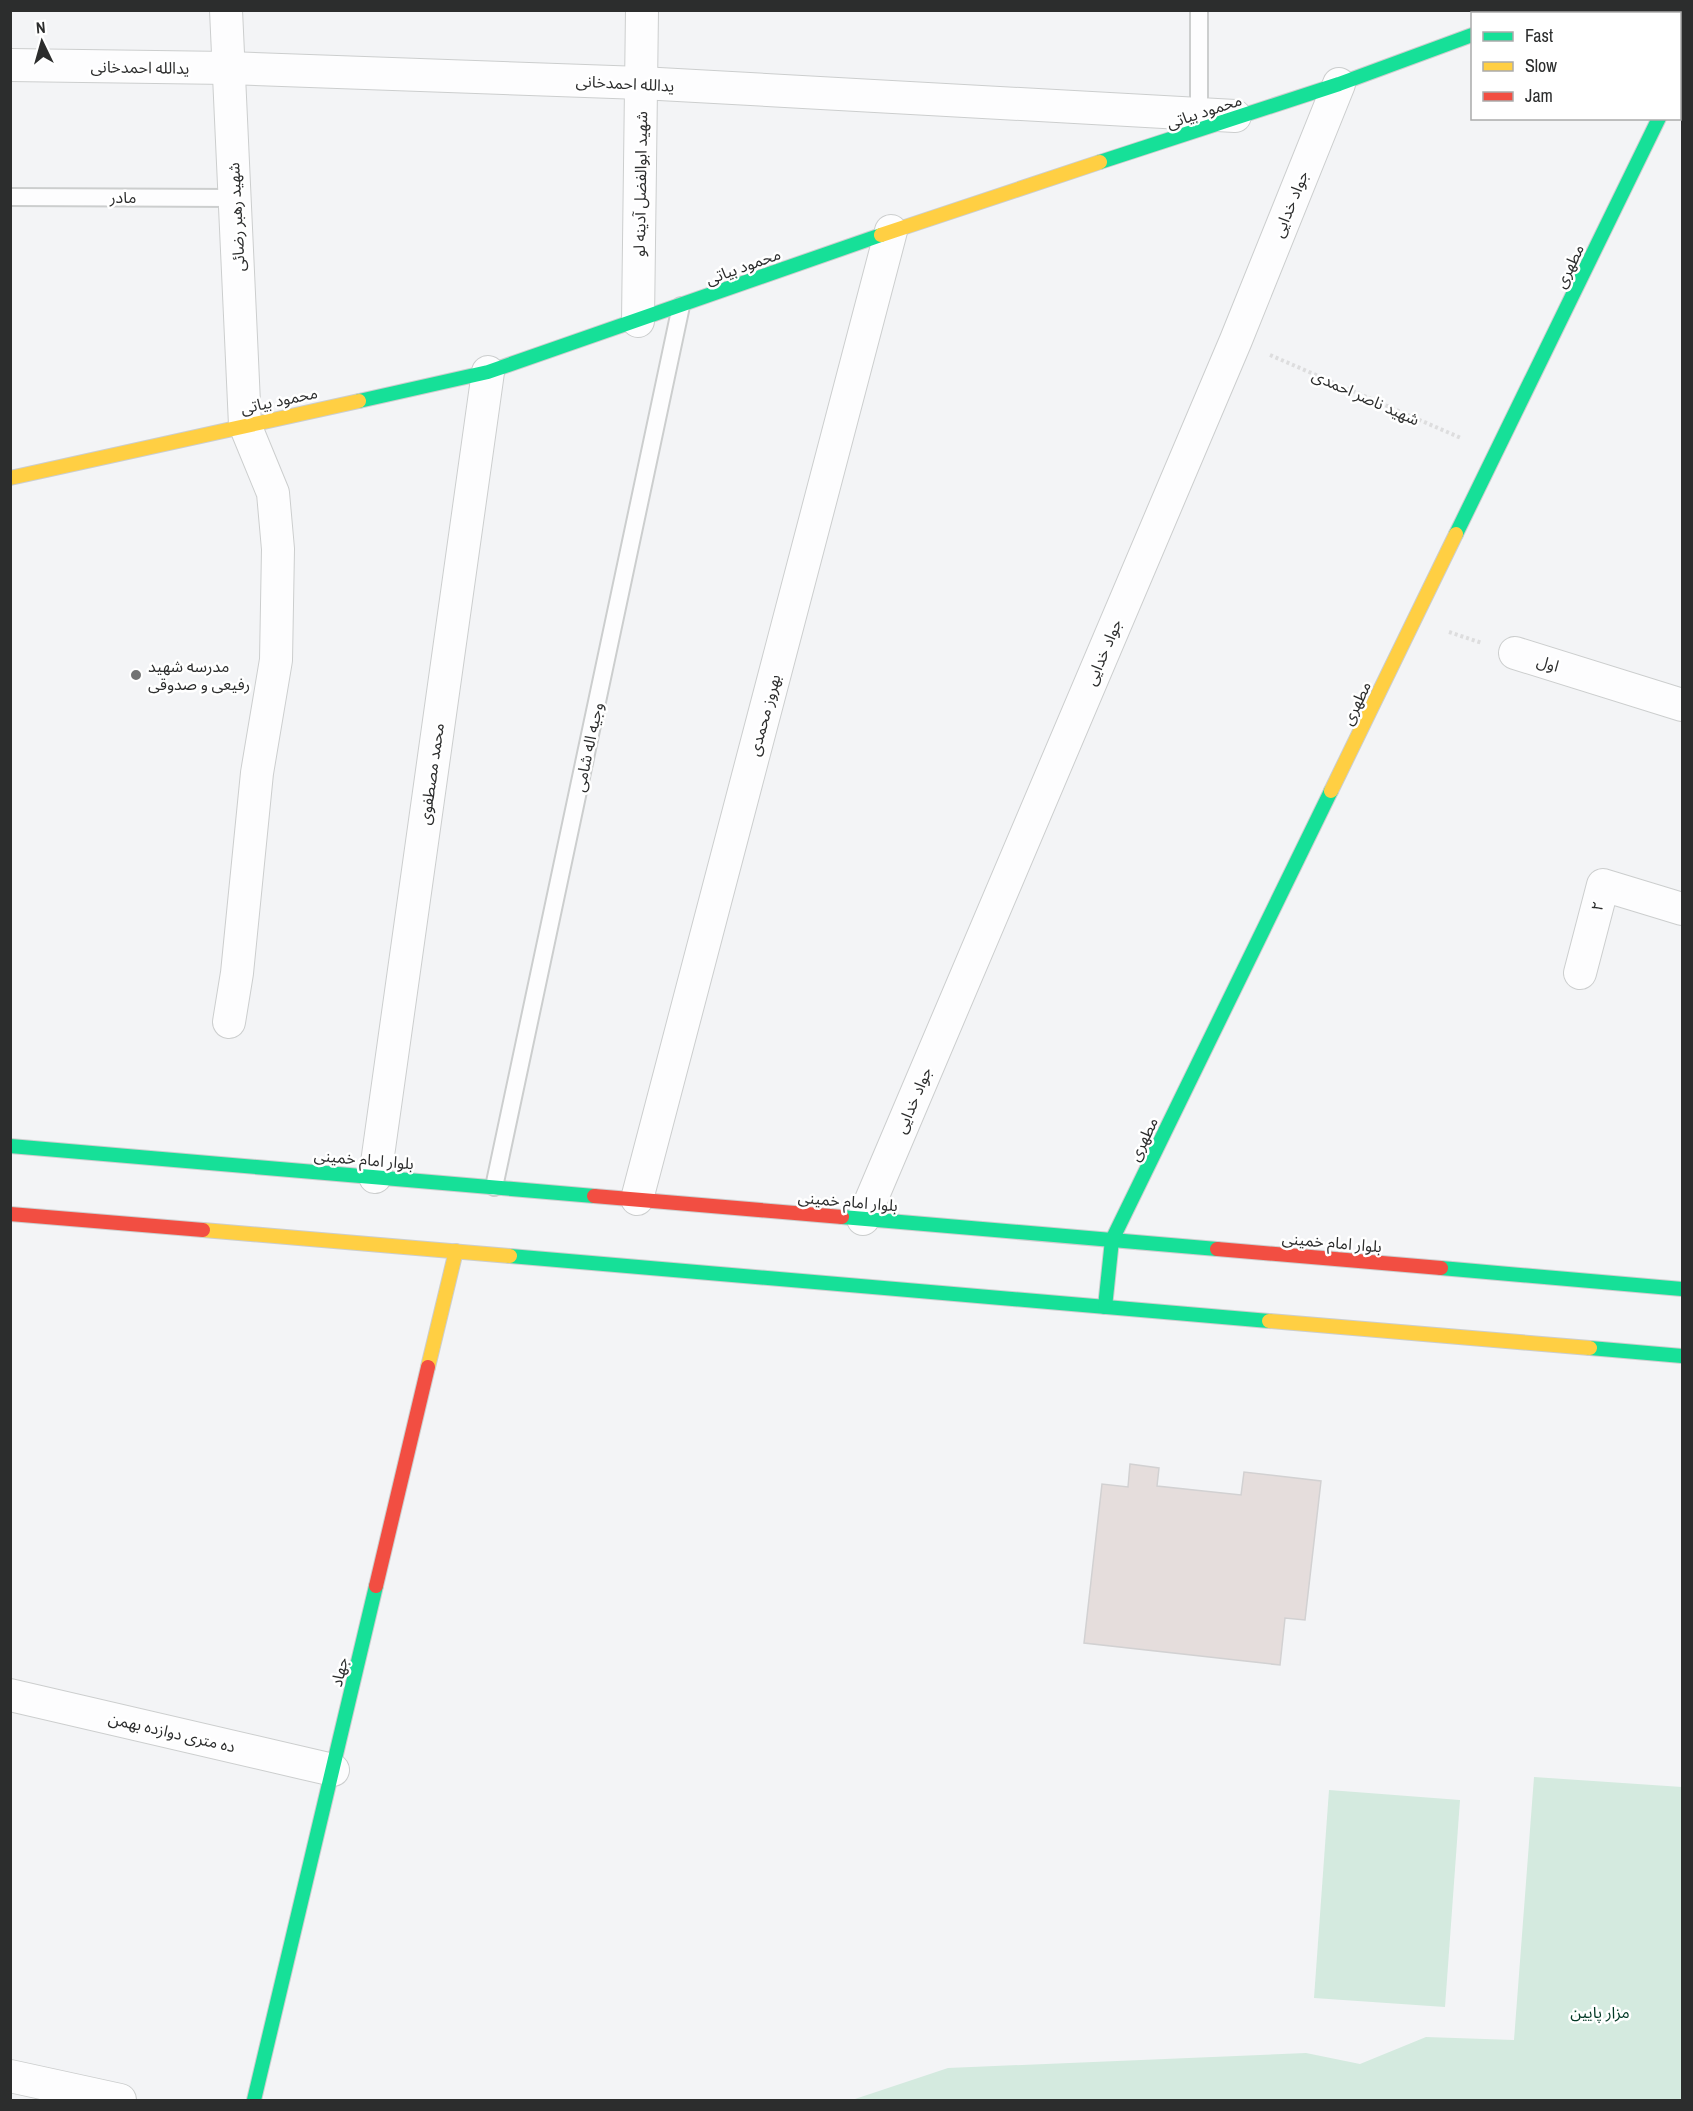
<svg xmlns="http://www.w3.org/2000/svg" width="1693" height="2111" viewBox="0 0 1693 2111" font-family="'Archivo Narrow','Noto Sans Arabic',sans-serif">
<style>
.green{fill:#d4eadf}
.building{fill:#e5dddc;stroke:#d2d1d2;stroke-width:1.5}
.lines{fill:none;stroke-linecap:round;stroke-linejoin:round}
.lane-casing{stroke:#cccece;stroke-width:20}
.street-casing{stroke:#cccece;stroke-width:34}
.fast-casing{stroke:#cccece;stroke-width:16}
.slow-casing{stroke:#cccece;stroke-width:16}
.jam-casing{stroke:#cccece;stroke-width:16}
.path{stroke:#ddddde;stroke-width:4;stroke-dasharray:3 3;stroke-linecap:butt}
.lane{stroke:#fdfdfe;stroke-width:16}
.street{stroke:#fdfdfe;stroke-width:32}
.fast{stroke:#16e098;stroke-width:14}
.slow{stroke:#ffcf43;stroke-width:14}
.jam{stroke:#f24e42;stroke-width:14}
.poi-dot{fill:#727373;stroke:#fff;stroke-width:2}
.labels{text-anchor:middle;dominant-baseline:central;stroke-width:5;stroke-linejoin:round;paint-order:stroke}
.street-label{font-size:16px;fill:#2c2d2d;stroke:#fff}
.poi-label{font-size:16px;fill:#2c2d2d;stroke:#fff;text-anchor:start}
.park-label{font-size:16px;fill:#003824;stroke:#fff}
</style>
<rect width="100%" height="100%" fill="#f3f4f6"/>
<g class="green">
<path d="M1534,1777l148,10v313h-830l96,-32 358,-15 54,11 66,-27 88,3z"/>
<path d="M1329,1790l131,10 -15,207 -131,-9z"/>
</g>
<path class="building" d="M1130,1464l29,4 -2,18 84,9 3,-23 77,9 -16,139 -20,-2 -5,47 -196,-22 18,-159 26,3z"/>
<g class="lines">
<g class="lane-casing">
<g id="lane">
<path d="M1199,115v-105"/>
<path d="M10,197l225,1"/>
<path d="M494,1187l187,-881"/>
</g>
</g>
<g class="street-casing">
<g id="street">
<path d="M226,10l19,415 28,68 5,56 -2,111 -19,113 -20,200 -8,49"/>
<path d="M10,65l218,3 413,15 594,33"/>
<path d="M638,321l4,-311"/>
<path d="M1515,653l167,52"/>
<path d="M1580,973l23,-88 79,24"/>
<path d="M375,1177l113,-805"/>
<path d="M637,1199l254,-968"/>
<path d="M863,1219l373,-879 103,-256"/>
<path d="M10,1695l323,75"/>
<path d="M10,2076l110,24"/>
</g>
</g>
<g class="fast-casing">
<g id="fast">
<path d="M1532,14l8,-4"/>
<path d="M1680,75l2,-6"/>
<path d="M1100,162l239,-78 133,-49"/>
<path d="M359,401l129,-29 393,-137"/>
<path d="M1456,534l203,-416"/>
<path d="M10,1146l584,50"/>
<path d="M842,1217l375,32"/>
<path d="M510,1256l759,65"/>
<path d="M1441,1268l241,21"/>
<path d="M1105,1307l7,-67 219,-449"/>
<path d="M1590,1348l92,8"/>
<path d="M254,2100l122,-514"/>
</g>
</g>
<g class="slow-casing">
<g id="slow">
<path d="M881,235l219,-73"/>
<path d="M10,478l349,-77"/>
<path d="M1331,791l125,-257"/>
<path d="M203,1230l307,26"/>
<path d="M1269,1321l321,27"/>
<path d="M428,1367l28,-116"/>
</g>
</g>
<g class="jam-casing">
<g id="jam">
<path d="M594,1196l248,21"/>
<path d="M10,1214l193,16"/>
<path d="M1217,1249l224,19"/>
<path d="M376,1586l52,-219"/>
</g>
</g>
<g class="path">
<path d="M1270,355l191,83"/>
<path d="M1449,632l33,11"/>
</g>
<use href="#lane" class="lane"/>
<use href="#street" class="street"/>
<use href="#fast" class="fast"/>
<use href="#slow" class="slow"/>
<use href="#jam" class="jam"/>
</g>
<circle class="poi-dot" cx="136" cy="675" r="6"/>
<g class="labels">
<g class="street-label">
<text transform="translate(140 67) rotate(1)">یدالله احمدخانی</text>
<text transform="translate(625 83) rotate(3)">یدالله احمدخانی</text>
<text transform="translate(1204 111) rotate(-18)">محمود بیاتی</text>
<text transform="translate(640 184) rotate(-89)">شهید ابوالفضل آدینه لو</text>
<text x="123" y="197">مادر</text>
<text transform="translate(1290 204) rotate(-68)">جواد خدایی</text>
<text transform="translate(236 217) rotate(-93)">شهید رهبر رضائی</text>
<text transform="translate(743 266) rotate(-20)">محمود بیاتی</text>
<text transform="translate(1569 266) rotate(-64)">مطهری</text>
<text transform="translate(1366 397) rotate(24)">شهید ناصر احمدی</text>
<text transform="translate(279 400) rotate(-12)">محمود بیاتی</text>
<text transform="translate(1103 652) rotate(-67)">جواد خدایی</text>
<text transform="translate(1548 663) rotate(17)">اول</text>
<text transform="translate(1356 703) rotate(-64)">مطهری</text>
<text transform="translate(764 715) rotate(-75)">بهروز محمدی</text>
<text transform="translate(588 747) rotate(-78)">وجیه اله شامی</text>
<text transform="translate(431 774) rotate(-82)">محمد مصطفوی</text>
<text transform="translate(1597 906) rotate(-76)">۲</text>
<text transform="translate(913 1100) rotate(-67)">جواد خدایی</text>
<text transform="translate(1143 1139) rotate(-64)">مطهری</text>
<text transform="translate(364 1159) rotate(5)">بلوار امام خمینی</text>
<text transform="translate(848 1201) rotate(5)">بلوار امام خمینی</text>
<text transform="translate(1332 1242) rotate(5)">بلوار امام خمینی</text>
<text transform="translate(339 1672) rotate(-77)">جهاد</text>
<text transform="translate(172 1732) rotate(13)">ده متری دوازده بهمن</text>
</g>
<g class="poi-label">
<text x="148" y="666">مدرسه شهید<tspan x="148" dy="18">رفیعی و صدوقی</tspan></text>
</g>
<g class="park-label">
<text x="1600" y="2012">مزار پایین</text>
</g>
</g>
<rect width="1693" height="2111" fill="none" stroke="#2c2d2d" stroke-width="24"/>
<rect x="1471" y="12" width="210" height="108" fill="#ffffff" stroke="#ababab" stroke-width="1.5"/>
<rect x="1483" y="32" width="30" height="9" fill="#16e098" stroke="#ababab" stroke-width="1.5"/>
<text x="1525" y="42" font-size="18" fill="#2c2d2d">Fast</text>
<rect x="1483" y="62" width="30" height="9" fill="#ffcf43" stroke="#ababab" stroke-width="1.5"/>
<text x="1525" y="72" font-size="18" fill="#2c2d2d">Slow</text>
<rect x="1483" y="92" width="30" height="9" fill="#f24e42" stroke="#ababab" stroke-width="1.5"/>
<text x="1525" y="102" font-size="18" fill="#2c2d2d">Jam</text>
<g transform="translate(42 42) rotate(355)" stroke="#ffffff" stroke-width="4.5" paint-order="stroke">
<path d="M0-4.5L10 22L0 15L-10 22Z" fill="#2c2d2d"/>
<text y="-9" font-size="16" font-weight="bold" text-anchor="middle" fill="#2c2d2d">N</text>
</g>
</svg>
